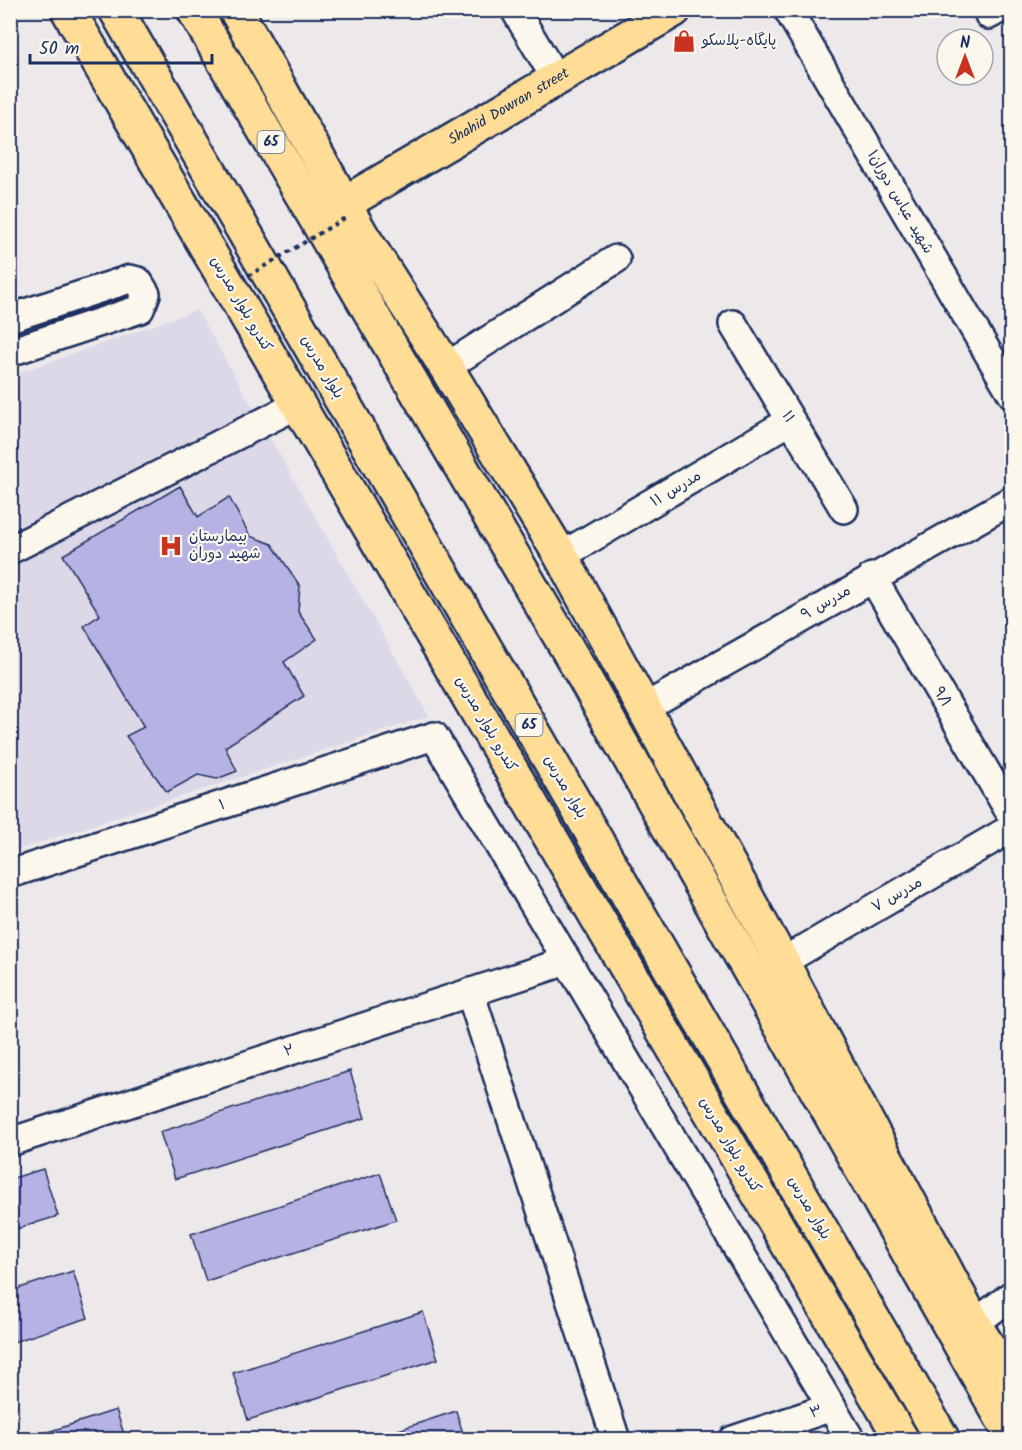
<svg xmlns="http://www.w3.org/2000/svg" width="1022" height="1450" viewBox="0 0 1022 1450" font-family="Kalam,'Playpen Sans Arabic',sans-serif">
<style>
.built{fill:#ddd8e8}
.building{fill:#b7b2e4;stroke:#1b2f5e;stroke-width:1.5}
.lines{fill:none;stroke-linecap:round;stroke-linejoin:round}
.minor-casing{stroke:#1b2f5e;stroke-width:32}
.major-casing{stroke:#1b2f5e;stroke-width:38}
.minor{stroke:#fbf7ec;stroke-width:27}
.major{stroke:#ffdd96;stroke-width:33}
.path-bridge{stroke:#1b2f5e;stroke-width:4;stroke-dasharray:4.5 4.5;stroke-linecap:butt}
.labels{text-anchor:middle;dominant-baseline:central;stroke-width:4.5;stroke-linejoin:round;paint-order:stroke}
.shield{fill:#fbf7ec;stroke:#5e6b89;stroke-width:1.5}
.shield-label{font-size:14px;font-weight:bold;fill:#1b2f5e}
.poi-label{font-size:15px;fill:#1b2f5e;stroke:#fbf7ec;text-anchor:start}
.street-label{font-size:15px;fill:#1b2f5e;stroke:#fbf7ec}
</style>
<rect width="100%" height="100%" fill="#ede9ea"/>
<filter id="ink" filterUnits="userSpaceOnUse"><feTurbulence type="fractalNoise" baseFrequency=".0167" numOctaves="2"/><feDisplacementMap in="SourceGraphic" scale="12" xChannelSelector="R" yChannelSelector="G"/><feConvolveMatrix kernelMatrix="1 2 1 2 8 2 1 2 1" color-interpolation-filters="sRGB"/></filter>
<g filter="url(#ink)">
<path class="built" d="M197,310l232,406 -418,136 -1,-476z"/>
<g class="building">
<path d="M180,486l18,31 31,-20 21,39 22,8 28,42 -2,26 19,27 -33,23 20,34 -79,51 12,24 -20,8 -19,-4 -31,17 -41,-56 18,-9 -60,-101 16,-11 -37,-60z"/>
<path d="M350,1071l15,47 -190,61 -15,-47z"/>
<path d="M43,1169l15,47 -48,15v-52z"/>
<path d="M380,1173l16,47 -190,61 -15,-47z"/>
<path d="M73,1271l15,47 -78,25v-52z"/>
<path d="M423,1312l15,47 -190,61 -15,-47z"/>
<path d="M116,1410l10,30h-103z"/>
<path d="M456,1411l9,29h-97z"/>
</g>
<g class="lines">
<g class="minor-casing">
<g id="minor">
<path d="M515,10l41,69"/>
<path d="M788,10l224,384"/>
<path d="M989,15l9,-5"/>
<path d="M10,318l120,-39 8,2 8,13 -6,15 -130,43"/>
<path d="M733,324l111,185"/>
<path d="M446,367l170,-108"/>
<path d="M10,550l289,-146"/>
<path d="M561,556l229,-135"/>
<path d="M872,577l140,239"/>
<path d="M642,709l370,-209"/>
<path d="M10,874l424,-138 417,704"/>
<path d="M782,962l230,-134"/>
<path d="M470,992l146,448"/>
<path d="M10,1142l557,-181"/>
<path d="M974,1324l38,-29"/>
<path d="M733,1440l99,-33"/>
</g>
</g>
<g class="major-casing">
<g id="major">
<path d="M68,10l834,1430"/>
<path d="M116,10l827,1430"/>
<path d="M194,10l391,669 427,757"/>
<path d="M236,10l125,224 85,133 115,189 221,406 192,362 38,60"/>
<path id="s1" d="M345,203l329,-193"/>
</g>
</g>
<use href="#minor" class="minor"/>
<use href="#major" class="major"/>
<path class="path-bridge" d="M248,276l97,-58"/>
</g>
</g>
<defs>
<g id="shop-bare" transform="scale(1.8)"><path d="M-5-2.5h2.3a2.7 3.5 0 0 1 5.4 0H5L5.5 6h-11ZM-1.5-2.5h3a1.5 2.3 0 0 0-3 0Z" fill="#c8321e" stroke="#fbf7ec" stroke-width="2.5" paint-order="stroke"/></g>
<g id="hospital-bare" transform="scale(1.8)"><path d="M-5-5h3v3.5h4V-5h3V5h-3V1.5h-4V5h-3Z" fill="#c8321e" stroke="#fbf7ec" stroke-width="2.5" paint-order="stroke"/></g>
</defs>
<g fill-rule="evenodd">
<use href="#shop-bare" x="684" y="41"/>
<use href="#hospital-bare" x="171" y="546"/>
</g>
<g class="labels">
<g class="shield">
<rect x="257.5" y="131" width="27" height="22" rx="4.5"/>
<rect x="515.5" y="714" width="27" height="22" rx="4.5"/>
</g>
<g class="shield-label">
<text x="271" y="142">65</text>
<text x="529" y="725">65</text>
</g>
<g class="poi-label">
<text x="702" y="41">پایگاه-پلاسکو</text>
<text x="189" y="537">بیمارستان<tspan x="189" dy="17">شهید دوران</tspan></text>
</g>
<g class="street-label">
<text stroke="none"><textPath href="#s1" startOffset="190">Shahid Dowran street</textPath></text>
<text transform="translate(900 202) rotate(60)">شهید عباس دوران۱</text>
<text transform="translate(241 304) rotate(60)">کندرو بلوار مدرس</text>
<text transform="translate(322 367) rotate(60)">بلوار مدرس</text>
<text transform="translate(788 417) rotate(59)">۱۱</text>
<text transform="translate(676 489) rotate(-31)">مدرس ۱۱</text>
<text transform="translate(826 603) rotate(-30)">مدرس ۹</text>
<text transform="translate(942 697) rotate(60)">۹/۱</text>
<text transform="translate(486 724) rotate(60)">کندرو بلوار مدرس</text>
<text transform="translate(565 787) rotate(60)">بلوار مدرس</text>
<text transform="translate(222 805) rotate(-18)">۱</text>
<text transform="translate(897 895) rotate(-30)">مدرس ۷</text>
<text transform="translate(289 1051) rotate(-18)">۲</text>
<text transform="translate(730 1145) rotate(60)">کندرو بلوار مدرس</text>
<text transform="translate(809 1208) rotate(60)">بلوار مدرس</text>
<text transform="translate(816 1412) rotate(-18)">۳</text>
</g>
</g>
<rect width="1022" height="1450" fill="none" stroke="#fbf7ec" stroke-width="36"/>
<rect x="18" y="18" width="986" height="1414" fill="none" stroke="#1b2f5e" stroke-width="2" filter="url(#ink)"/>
<g transform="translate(965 57)"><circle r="28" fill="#fbf7ec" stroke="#a1a7b3" stroke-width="1.5"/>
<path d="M0-4.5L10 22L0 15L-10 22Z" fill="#c8321e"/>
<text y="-9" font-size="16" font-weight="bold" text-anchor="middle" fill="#1b2f5e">N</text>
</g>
<path d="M30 54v9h182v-9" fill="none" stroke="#1b2f5e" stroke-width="3"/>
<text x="39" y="54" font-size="18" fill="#1b2f5e" stroke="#fbf7ec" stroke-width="4.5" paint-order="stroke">50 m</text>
</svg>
